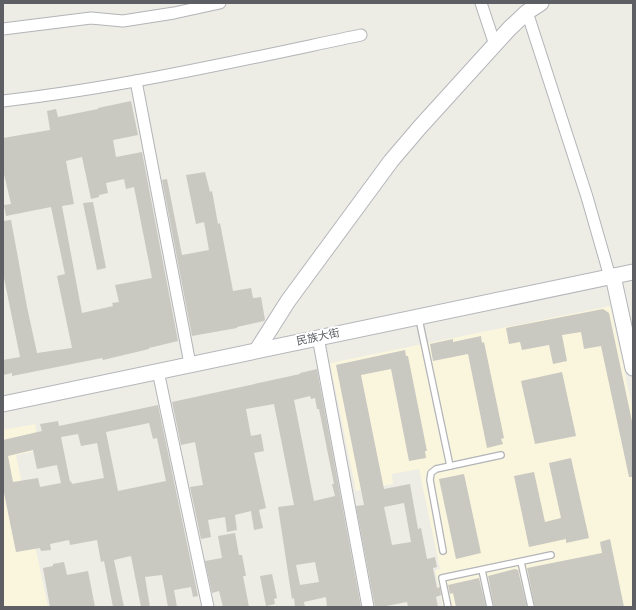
<svg xmlns="http://www.w3.org/2000/svg" width="636" height="610" viewBox="0 0 636 610" font-family="'Nunito Sans','Noto Sans SC',sans-serif">
<style>
.commercial{fill:#faf6dd}
.building{fill:#c9c8c1;fill-rule:evenodd}
.lines{fill:none;stroke-linecap:round;stroke-linejoin:round}
.lane-casing{stroke:#b2b4b8;stroke-width:8}
.street-casing{stroke:#b2b4b8;stroke-width:13}
.secondary-casing{stroke:#b4b6bb;stroke-width:17}
.lane{stroke:#fff;stroke-width:5.5}
.street{stroke:#fff;stroke-width:11}
.secondary{stroke:#fff;stroke-width:15}
.labels{text-anchor:middle;dominant-baseline:central;stroke-width:4;stroke-linejoin:round;paint-order:stroke}
.street-label{font-size:11px;fill:#5d5f64;stroke:#fff}
</style>
<rect width="100%" height="100%" fill="#edece5"/>
<g class="commercial">
<path d="M610,306l23,104v197h-190l-8,-37 5,-1 -21,-100 -27,5 1,10 -37,7 -26,-128z"/>
<path d="M35,424l5,26 -24,5 32,152h-45v-177z"/>
</g>
<g class="building">
<path d="M131,101l7,34 -25,5 3,17 26,-5 36,189 -29,7v1l-46,11 -1,-2 -90,18v-3l-9,2v-15l17,-3 -16,-79 -1,1v-58l8,-1 16,87 10,46 35,-5 -15,-72 8,-2 -14,-67 -45,9 -2,-11 7,-1 -8,-34v-32l47,-8 -3,-19 9,-2 2,8 40,-8v-1zM82,157l9,42 8,-2v-2l9,-2 -2,-10 18,-4 2,10 8,-2 18,91 -37,7 4,17 -7,1 1,3 -31,7 -20,-107 12,-2 -8,-43z"/>
<path d="M205,172l5,20 2,-1 6,33 2,-1 13,68 18,-3 2,10 8,-1 4,23 -1,1 -27,6v1l-45,8 -30,-156 5,-1 15,76 27,-5 -5,-28 -8,2 -10,-49z"/>
<path d="M93,202l13,66 -9,2 -14,-67z"/>
<path d="M603,309l6,4 24,113v51h-4l-28,-131 -17,3 -3,-17 -19,3 5,26 -14,3 -4,-19 -27,5 -2,-8 -11,2 -3,-16z"/>
<path d="M481,336l1,7 2,-1 20,96 -3,1 2,5 -16,4 -19,-94 -35,7 -3,-17 23,-5v3z"/>
<path d="M405,350l1,6h2l19,95h-2l1,7 -17,3 -18,-92 -30,6 23,114 26,-5 8,45 3,-1 6,31 8,-2 2,10 -4,1 4,20 3,-1 1,8 -5,2 2,10h-30l-1,-5 -26,5h-6l-19,-101 8,-1 -28,-140zM404,503l7,39 -19,3 -8,-38z"/>
<path d="M317,369l44,238h-34l-1,-10 -22,5 1,5h-10l-1,-9 -2,1 -14,-92 16,-2 -20,-101 -28,5 5,27 10,-2 3,17 -10,2 12,55 -7,2 4,18 -9,2 -3,-19 -16,4 2,15 -10,2 -2,-15 -17,3 3,17 -10,2 -11,-52 13,-2 -8,-43 -14,3 -9,-43 128,-28v-1zM310,396l1,3 4,-1 2,11h2l15,75h-2l3,12 -21,5 -20,-101zM315,562l4,20 -19,3 -4,-20z"/>
<path d="M562,372l14,64 -41,8 -14,-63z"/>
<path d="M158,405l40,191 -5,1 -2,-10 -17,3 3,17h-9l-6,-32 -17,2 5,30h-9l-10,-51 -17,4 10,47h-11l-9,-46 -3,1 -4,-22 -27,5 -1,-5 -19,4 1,6 -10,1 -1,-3 -24,4 -13,-64v-48l39,-9 -2,-7 18,-3 1,5zM149,423l4,16 4,-1 9,43 -48,10 -12,-59zM78,434l3,12 16,-3 7,35 -32,6 -1,-3 -1,1 -9,-45zM33,450l4,19 20,-4 4,18 -21,4 -2,-9 -25,4 -5,-26z"/>
<path d="M571,458l18,80 -23,5v-4l-37,8 -15,-71 20,-4 11,50 16,-4 -12,-55z"/>
<path d="M464,474l17,79 -25,6 -17,-80z"/>
<path d="M235,533l4,22h3l4,21h-3l6,31h-26l-4,-16 -7,2 -7,-32 17,-3 -4,-22z"/>
<path d="M610,539l14,68h-89l-8,-39 75,-15 -2,-11z"/>
<path d="M64,562l3,13 21,-4 7,36h-45l-7,-39 10,-2v-2z"/>
<path d="M515,569l3,1 9,37h-33l-6,-31z"/>
<path d="M272,574l5,24 -3,1 1,5 -9,2 -6,-30z"/>
<path d="M479,578l7,29h-30l-3,-14 -3,1 -2,-9z"/>
</g>
<g class="lines">
<g class="lane-casing">
<g id="lane">
<path d="M419,319l31,147"/>
<path d="M443,551l-13,-71 1,-7 5,-4 65,-14"/>
<path d="M521,562l10,45"/>
<path d="M482,570l8,37"/>
<path d="M448,607l-6,-29 109,-23"/>
</g>
</g>
<g class="street-casing">
<g id="street">
<path d="M481,3l14,42"/>
<path d="M527,12l60,185 23,80"/>
<path d="M3,29l88,-11 32,3 51,-8 46,-10"/>
<path d="M136,81l54,283"/>
<path d="M3,101c121,-14 239,-41 358,-66"/>
<path d="M318,337l50,270"/>
<path d="M158,371l50,236"/>
</g>
</g>
<g class="secondary-casing">
<g id="secondary">
<path d="M613,276l20,92"/>
<path d="M257,350l31,-49 103,-140 29,-34 89,-98 18,-17 14,-9"/>
<path d="M3,404l630,-132"/>
</g>
</g>
<use href="#lane" class="lane"/>
<use href="#street" class="street"/>
<use href="#secondary" class="secondary"/>
</g>
<g class="labels">
<g class="street-label">
<text transform="translate(318 337) rotate(-12)">民族大街</text>
</g>
</g>
<rect width="636" height="610" fill="none" stroke="#5d5f64" stroke-width="8"/>
</svg>
